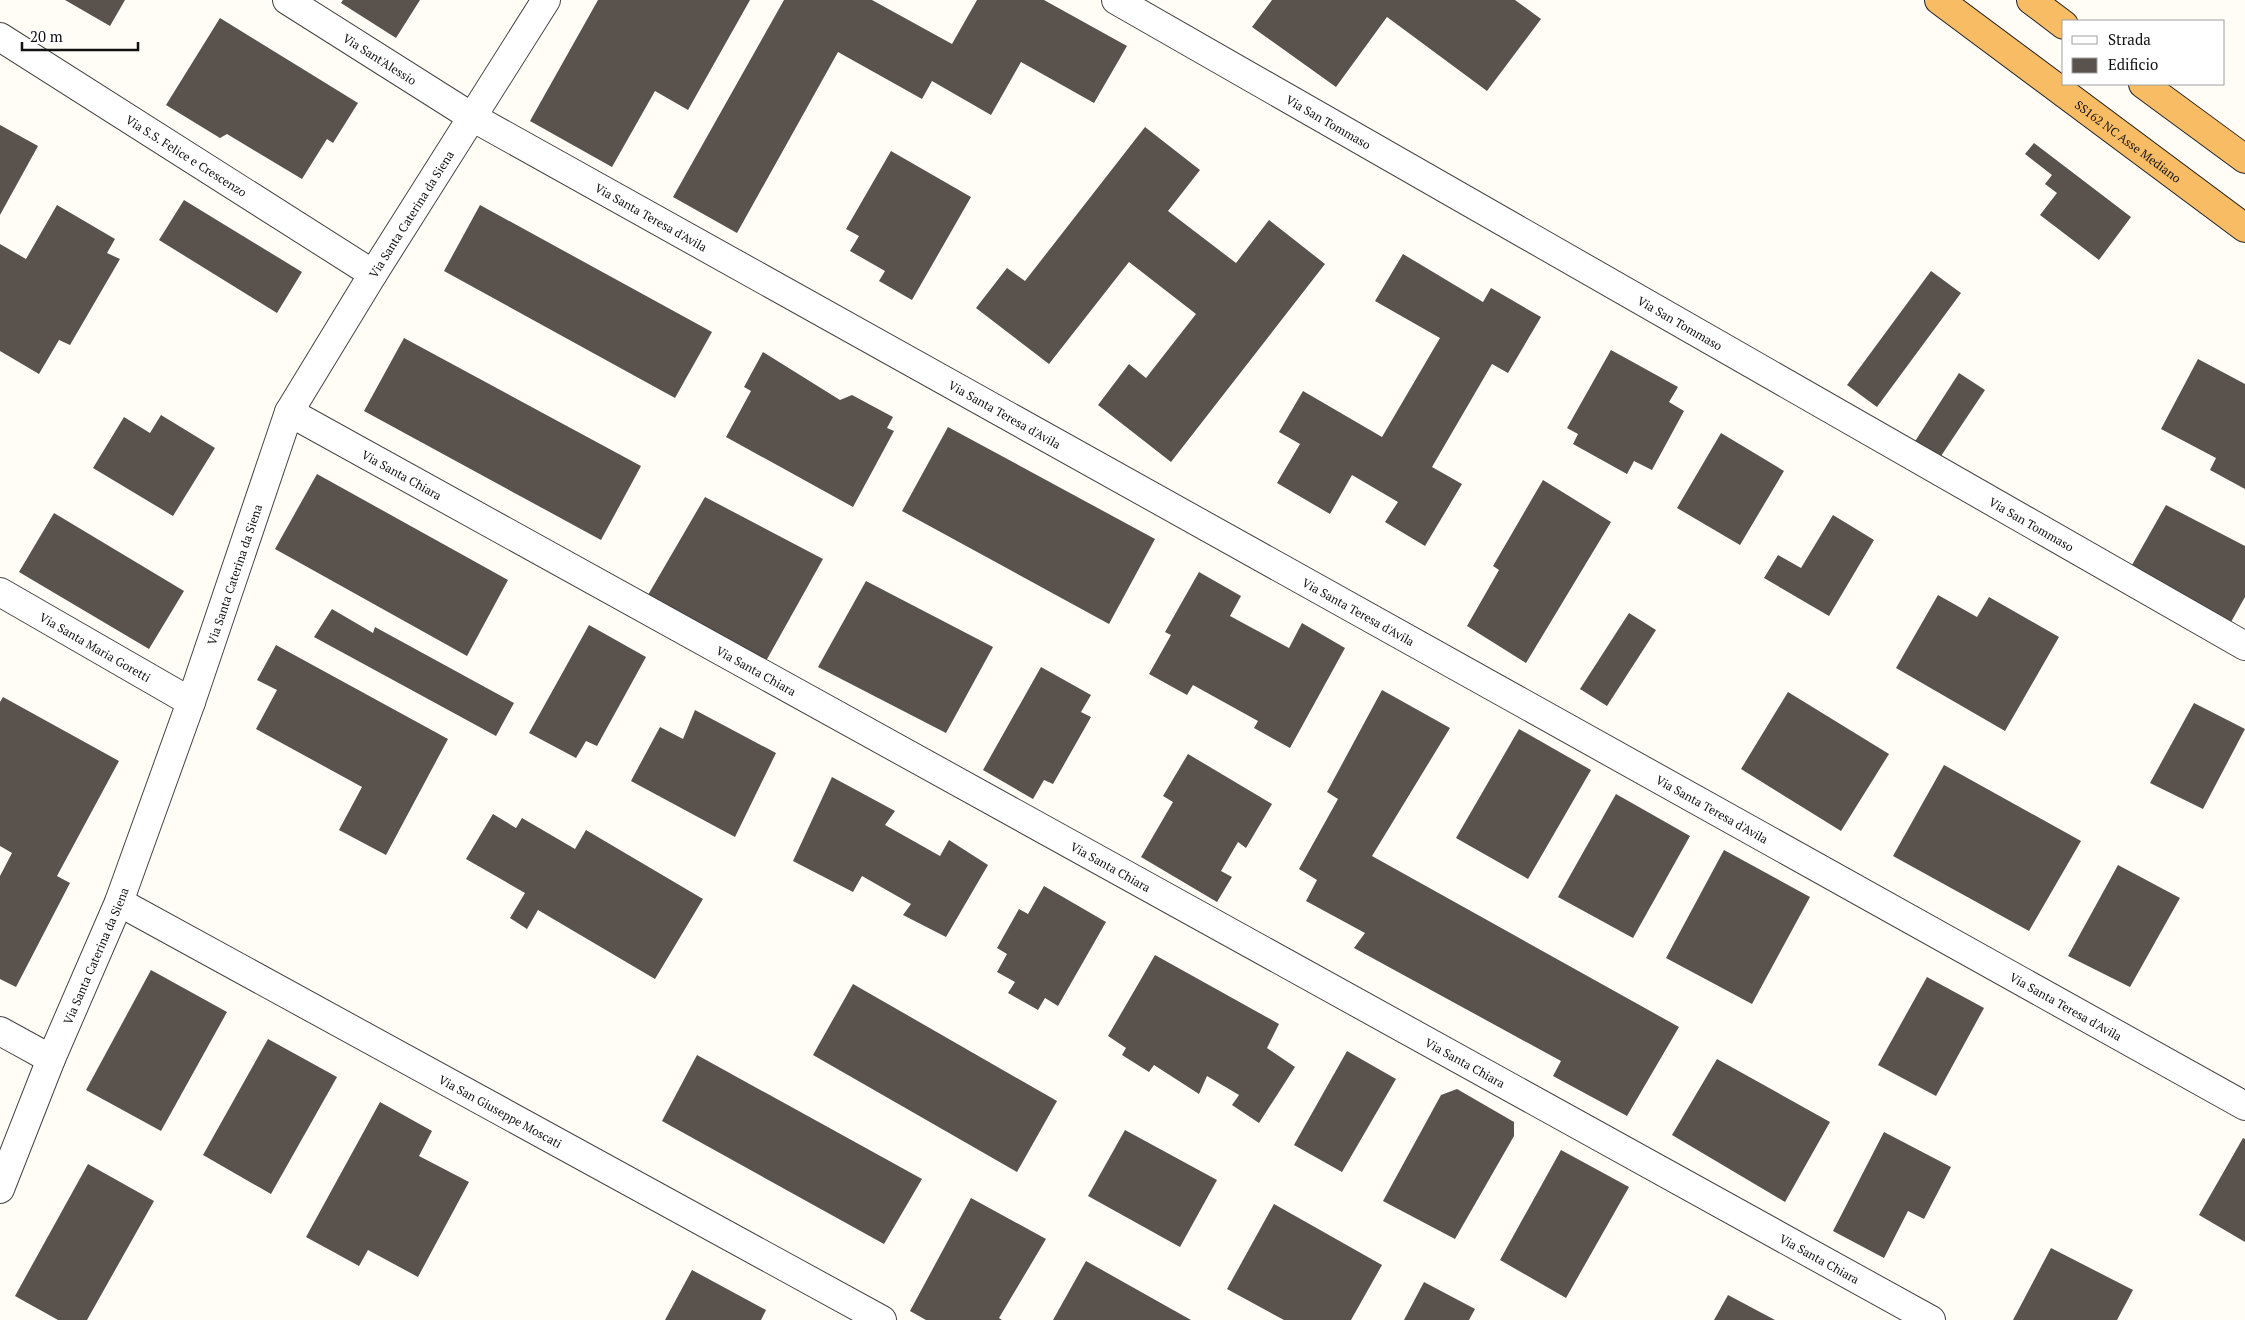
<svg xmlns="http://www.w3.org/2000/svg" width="2245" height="1320" viewBox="0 0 2245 1320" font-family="'PT Serif',serif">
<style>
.building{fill:#5a524d}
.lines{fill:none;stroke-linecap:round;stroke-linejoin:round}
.minor-casing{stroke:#444;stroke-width:30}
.trunk-casing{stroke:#222;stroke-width:30}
.minor{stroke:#fff;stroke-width:28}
.trunk{stroke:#f7bc64;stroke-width:28}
.labels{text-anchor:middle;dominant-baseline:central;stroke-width:5;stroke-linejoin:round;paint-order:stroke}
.street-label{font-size:12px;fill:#111;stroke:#fff}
</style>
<rect width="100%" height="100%" fill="#fffdf5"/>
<g class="building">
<path d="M65,0h60l-15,26z"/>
<path d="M343,0h77l-24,38 -55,-35z"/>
<path d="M598,0h152l-62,110 -33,-19 -43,76 -82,-46z"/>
<path d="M784,0h88l80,44 25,-44h67l83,46 -33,57 -73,-41 -30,53 -59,-34 -10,18 -84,-47 -101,181 -64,-36z"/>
<path d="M1272,0h243l26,19 -54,72 -100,-74 -51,70 -84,-60z"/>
<path d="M220,18l138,85 -25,40 -6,-4 -25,40 -75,-45 -7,4 -54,-33z"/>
<path d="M0,125l38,21 -38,69z"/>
<path d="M1145,127l55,43 -32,41 68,52 33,-43 56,44 -154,198 -73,-57 31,-41 17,14 50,-64 -67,-52 -80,102 -73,-56 31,-40 18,13z"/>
<path d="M2034,143l97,74 -32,43 -59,-45 17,-22 -12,-9 7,-9 -27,-21z"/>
<path d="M891,151l80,46 -59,103 -33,-19 6,-10 -35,-20 9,-15 -13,-7z"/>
<path d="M184,200l118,72 -25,41 -118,-73z"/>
<path d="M57,205l58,34 -8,14 13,6 -50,86 -11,-5 -20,34 -39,-23v-107l26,15z"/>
<path d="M480,205l232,127 -37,66 -231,-127z"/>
<path d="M1403,254l80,48 8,-14 50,29 -33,56 -16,-9 -60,103 30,17 -37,62 -40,-24 13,-20 -46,-27 -22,39 -53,-31 23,-39 -21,-12 24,-41 79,46 58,-99 -65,-37z"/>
<path d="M1931,271l30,22 -84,114 -30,-22z"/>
<path d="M404,338l237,128 -40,74 -237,-129z"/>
<path d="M1611,350l67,37 -9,15 15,9 -32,59 -18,-9 -7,13 -54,-30 5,-10 -11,-6z"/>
<path d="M763,352l77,48 12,-5 41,22 -6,11 7,3 -41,76 -127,-70 25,-46 -7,-4z"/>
<path d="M2198,359l47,25v105l-35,-19 6,-12 -55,-29z"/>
<path d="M1959,373l26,17 -48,72 -25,-16z"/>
<path d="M161,415l54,33 -42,68 -80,-48 31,-51 26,16z"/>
<path d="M948,427l207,112 -46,85 -207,-113z"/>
<path d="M1721,433l63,38 -44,74 -63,-37z"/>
<path d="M317,474l191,106 -41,76 -192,-107z"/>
<path d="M1543,480l68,42 -85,141 -59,-37 32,-56 -6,-4z"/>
<path d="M705,497l118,62 -57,102 -118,-66z"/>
<path d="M2166,505l79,41v51l-14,25 -99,-57z"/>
<path d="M54,513l130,78 -35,58 -130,-77z"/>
<path d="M1833,515l41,25 -45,76 -65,-38 14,-23 23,13z"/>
<path d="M1199,572l42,24 -11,20 59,32 13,-25 43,25 -55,100 -36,-20 4,-7 -65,-36 -6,10 -38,-21 22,-39 -6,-3z"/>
<path d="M866,581l127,66 -47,86 -128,-66z"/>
<path d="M1938,595l39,22 12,-20 70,40 -54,94 -109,-63z"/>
<path d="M332,609l41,24 2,-6 139,76 -18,33 -182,-99z"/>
<path d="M1629,613l27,17 -49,76 -27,-17z"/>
<path d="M589,625l57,32 -49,89 -11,-5 -10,17 -47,-25z"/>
<path d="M276,645l172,94 -62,116 -47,-25 23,-43 -106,-58 21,-39 -20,-10z"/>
<path d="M1041,667l50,28 -10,17 10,5 -38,67 -9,-4 -11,19 -50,-29z"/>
<path d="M1382,690l68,38 -78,128 307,171 -52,89 -74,-40 8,-15 -207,-113 11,-15 -59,-32 11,-21 -18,-11 39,-70 -11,-7z"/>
<path d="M1788,692l101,62 -48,77 -100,-62z"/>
<path d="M3,697l116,64 -62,115 13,7 -54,104 -16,-8v-103l12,-23 -12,-7v-144z"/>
<path d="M2194,703l51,26 -42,80 -53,-26z"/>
<path d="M695,710l81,43 -41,84 -104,-56 29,-54 23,12z"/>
<path d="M1519,729l72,41 -63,109 -72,-41z"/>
<path d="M1188,754l84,50 -26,44 -8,-6 -17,29 11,6 -15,25 -76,-45 32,-55 -10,-6z"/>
<path d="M1944,765l137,76 -52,90 -136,-75z"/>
<path d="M832,777l63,34 -10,14 55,31 9,-16 39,25 -42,72 -43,-22 8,-11 -49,-28 -9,16 -60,-31z"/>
<path d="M1616,794l74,42 -57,102 -75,-41z"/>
<path d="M493,814l23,14 6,-10 53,31 11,-19 117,69 -48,80 -117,-69 -11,19 -17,-11 15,-25 -59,-34z"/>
<path d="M1724,850l86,47 -58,107 -86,-46z"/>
<path d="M2118,865l62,33 -50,89 -62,-31z"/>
<path d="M1044,886l62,36 -48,84 -13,-8 -7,12 -30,-17 7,-11 -18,-10 10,-18 -10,-6 22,-39 9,5z"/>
<path d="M1155,955l124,69 -12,24 28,19 -36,56 -27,-18 7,-10 -32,-19 -8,18 -45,-29 -5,7 -27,-17 4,-7 -18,-12z"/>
<path d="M151,970l76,42 -66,119 -75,-41z"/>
<path d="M1927,977l57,31 -48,88 -58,-31z"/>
<path d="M853,984l204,117 -40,71 -204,-117z"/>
<path d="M268,1039l69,38 -66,117 -68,-39z"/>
<path d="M1347,1051l49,28 -54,93 -48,-27z"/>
<path d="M697,1055l225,124 -38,65 -222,-123z"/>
<path d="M1717,1059l113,63 -45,80 -113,-67z"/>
<path d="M1457,1089l57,33v14l-59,103 -72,-38 58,-106z"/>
<path d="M380,1102l52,29 -13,25 50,26 -51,95 -50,-27 -9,16 -53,-29z"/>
<path d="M1125,1130l92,50 -37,67 -92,-51z"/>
<path d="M1884,1132l67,35 -27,52 -16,-8 -24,47 -51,-27z"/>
<path d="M2243,1138l2,1v103l-46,-27z"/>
<path d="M1561,1150l68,37 -63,111 -66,-38z"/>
<path d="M88,1164l66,37 -67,119h-29l-43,-24z"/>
<path d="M971,1198l75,41 -47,79 3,2h-76l-16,-9z"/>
<path d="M1274,1204l108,61 -31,55h-67l-57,-31z"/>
<path d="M2051,1248l82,42 -16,30h-104z"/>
<path d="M1086,1261l105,59h-138z"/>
<path d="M692,1270l74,40 -5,10h-96z"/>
<path d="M1424,1282l51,27 -6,11h-65z"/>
<path d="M1728,1295l47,25h-61z"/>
</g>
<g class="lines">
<g class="minor-casing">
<g id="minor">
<path id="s1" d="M287,0l185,117 1773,989"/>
<path id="s2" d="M1116,0l1129,646"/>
<path id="s3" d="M0,37l373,237"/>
<path id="s4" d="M289,412l1642,908"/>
<path id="s5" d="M0,592l191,110"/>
<path id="s6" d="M119,902l763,418"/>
<path d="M0,1031l51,28"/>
<path id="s7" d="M0,1189l51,-130 68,-157 72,-200 98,-290 84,-138 173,-274"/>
</g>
</g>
<g class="trunk-casing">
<g id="trunk">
<path id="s8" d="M1939,0l306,228"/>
<path d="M2031,0l33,25"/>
<path d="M2143,84l102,75"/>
</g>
</g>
<use href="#minor" class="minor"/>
<use href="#trunk" class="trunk"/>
</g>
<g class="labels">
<g class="street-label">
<text stroke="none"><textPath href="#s1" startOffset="110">Via Sant'Alessio</textPath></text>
<text stroke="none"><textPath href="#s2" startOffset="245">Via San Tommaso</textPath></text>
<text stroke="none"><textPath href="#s8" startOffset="236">SS162 NC Asse Mediano</textPath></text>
<text stroke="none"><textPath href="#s3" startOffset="221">Via S.S. Felice e Crescenzo</textPath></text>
<text stroke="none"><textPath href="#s7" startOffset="1062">Via Santa Caterina da Siena</textPath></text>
<text stroke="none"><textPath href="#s1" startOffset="424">Via Santa Teresa d'Avila</textPath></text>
<text stroke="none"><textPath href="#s2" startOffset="650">Via San Tommaso</textPath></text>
<text stroke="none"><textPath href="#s1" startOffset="829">Via Santa Teresa d'Avila</textPath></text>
<text stroke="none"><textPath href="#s4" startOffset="129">Via Santa Chiara</textPath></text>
<text stroke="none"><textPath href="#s2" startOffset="1055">Via San Tommaso</textPath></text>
<text stroke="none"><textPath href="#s7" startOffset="658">Via Santa Caterina da Siena</textPath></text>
<text stroke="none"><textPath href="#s1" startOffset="1234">Via Santa Teresa d'Avila</textPath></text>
<text stroke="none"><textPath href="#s5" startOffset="110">Via Santa Maria Goretti</textPath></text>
<text stroke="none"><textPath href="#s4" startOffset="534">Via Santa Chiara</textPath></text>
<text stroke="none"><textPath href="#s1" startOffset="1639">Via Santa Teresa d'Avila</textPath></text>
<text stroke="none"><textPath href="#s4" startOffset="939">Via Santa Chiara</textPath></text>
<text stroke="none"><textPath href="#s7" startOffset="252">Via Santa Caterina da Siena</textPath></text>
<text stroke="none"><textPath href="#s1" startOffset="2044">Via Santa Teresa d'Avila</textPath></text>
<text stroke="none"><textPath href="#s4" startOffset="1344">Via Santa Chiara</textPath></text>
<text stroke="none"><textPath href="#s6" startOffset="435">Via San Giuseppe Moscati</textPath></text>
<text stroke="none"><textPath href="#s4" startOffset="1749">Via Santa Chiara</textPath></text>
</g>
</g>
<rect x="2062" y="20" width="162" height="65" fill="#ffffff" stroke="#a0a0a0"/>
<rect x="2072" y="36" width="25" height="8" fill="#ffffff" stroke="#a0a0a0"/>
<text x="2108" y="45" font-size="15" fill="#111111">Strada</text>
<rect x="2072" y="58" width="25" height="15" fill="#5a524d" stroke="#a0a0a0"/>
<text x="2108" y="70" font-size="15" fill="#111111">Edificio</text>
<path d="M22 42v8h116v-8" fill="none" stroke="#111111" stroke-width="2.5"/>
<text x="30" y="42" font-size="15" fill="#111111" stroke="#ffffff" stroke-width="4" paint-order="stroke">20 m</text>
</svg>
